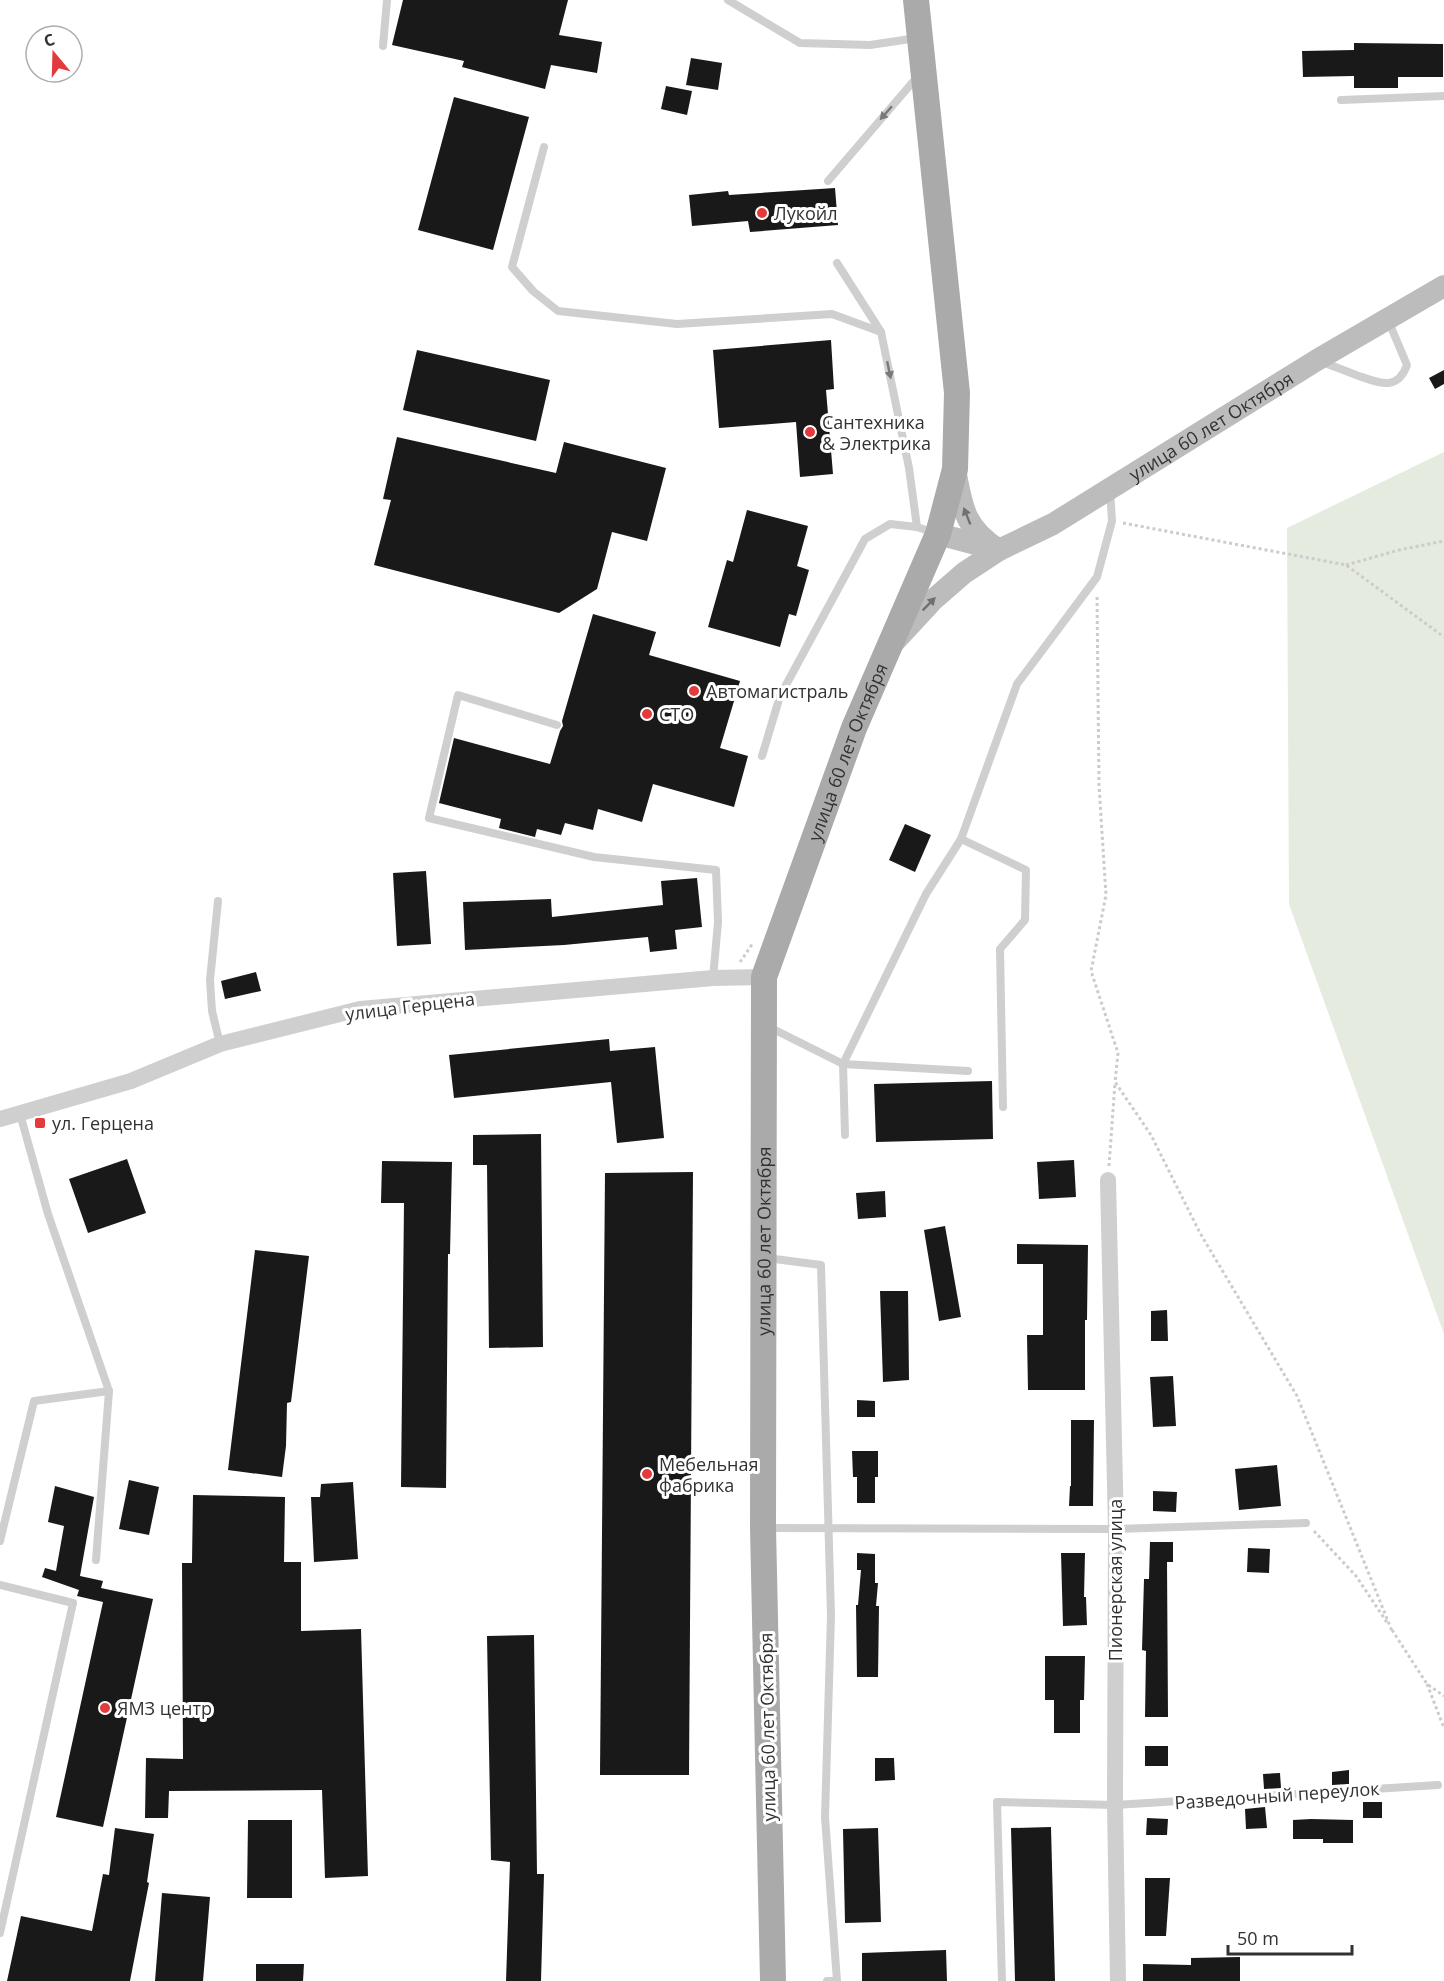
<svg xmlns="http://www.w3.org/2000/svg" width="1444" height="1981" viewBox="0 0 1444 1981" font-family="'Open Sans',sans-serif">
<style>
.green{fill:#e5ebde}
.building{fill:#191919}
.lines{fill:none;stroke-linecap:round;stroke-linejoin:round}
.path{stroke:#ccc;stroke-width:3;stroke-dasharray:3 3;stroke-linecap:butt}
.lane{stroke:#cfcfcf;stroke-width:8}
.street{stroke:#cfcfcf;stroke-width:16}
.secondary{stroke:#bcbcbc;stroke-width:22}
.primary{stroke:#aaa;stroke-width:26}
.oneway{fill:#797979}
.oneway2{fill:#707070}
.poi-dot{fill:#e33a3b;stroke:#fff;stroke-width:2}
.labels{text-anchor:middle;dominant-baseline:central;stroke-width:6;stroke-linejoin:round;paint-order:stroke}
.poi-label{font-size:18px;fill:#323232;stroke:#fff;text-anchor:start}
.street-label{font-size:18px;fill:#323232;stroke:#fff}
</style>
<rect width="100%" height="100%" fill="#fff"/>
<path class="green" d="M1444,452v882l-155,-430 -2,-376z"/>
<g class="building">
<path d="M403,0h165l-9,35 43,7 -5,31 -46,-8 -6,24 -83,-22 2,-6 -72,-16z"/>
<path d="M1354,43l89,1v33h-45v11h-44v-12l-51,1 -1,-26 52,-1z"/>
<path d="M691,58l31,5 -4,27 -32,-5z"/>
<path d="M666,86l26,5 -5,24 -26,-6z"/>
<path d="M454,97l75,20 -36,133 -75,-20z"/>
<path d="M835,188l3,37 -88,7 -2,-11 -56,5 -3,-31 39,-4 1,4z"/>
<path d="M831,340l3,49 -8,1 7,84 -33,3 -4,-55 -77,6 -6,-78z"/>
<path d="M417,350l133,30 -14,61 -133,-31z"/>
<path d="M1444,370v14l-9,5 -6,-11z"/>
<path d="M397,437l159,36 8,-31 102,26 -19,73 -35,-9 -15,57 -38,24 -185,-48 17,-65 -8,-1z"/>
<path d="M747,510l61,16 -11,40 12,4 -13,46 -7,-2 -9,33 -72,-20 19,-67 6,2z"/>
<path d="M593,614l63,18 -7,23 91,26 -20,67 28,8 -14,51 -81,-23 -11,38 -44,-13 -5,21 -28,-7 -4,12 -24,-6 -2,8 -36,-9 2,-9 -62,-16 15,-65 96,26 10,-33 3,-5 -1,-5z"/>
<path d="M905,824l26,11 -16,37 -26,-12z"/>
<path d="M426,871l5,73 -34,2 -4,-73z"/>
<path d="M697,878l5,49 -27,3 2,19 -27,3 -2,-15 -84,8 -99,5 -2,-48 88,-3 1,18 111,-12 -2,-24z"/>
<path d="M256,972l5,19 -36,8 -4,-18z"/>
<path d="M609,1039l1,12 45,-4 9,91 -47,5 -6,-61 -157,16 -5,-43z"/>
<path d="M992,1081l1,58 -117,3 -2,-58z"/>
<path d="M541,1134l2,213 -54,1 -2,-183h-14v-30z"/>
<path d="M127,1159l19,54 -58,20 -19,-54z"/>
<path d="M1074,1160l2,37 -37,2 -2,-37z"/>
<path d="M382,1161l70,1 -2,92h-2l-2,234 -45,-1 3,-284h-23z"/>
<path d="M693,1172l-4,603h-89l5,-602z"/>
<path d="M885,1191l1,26 -28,2 -2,-26z"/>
<path d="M945,1226l16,91 -22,4 -15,-91z"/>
<path d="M1017,1244l71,1 -1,75h-2v70h-57l-1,-55h16v-71h-26z"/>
<path d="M255,1250l54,6 -18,146 -4,1 -1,43 -4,31 -54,-7z"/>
<path d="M880,1291h28l1,89 -26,2z"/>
<path d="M1167,1310l1,31h-17v-30z"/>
<path d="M1173,1376l3,50 -23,1 -3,-50z"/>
<path d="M857,1400l18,1v16h-18z"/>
<path d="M1071,1420h23l-1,86h-24l1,-20h1z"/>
<path d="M852,1451h26v26h-3v26h-18v-26h-4z"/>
<path d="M1277,1465l4,41 -42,4 -4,-41z"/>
<path d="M129,1480l30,7 -10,48 -30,-6z"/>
<path d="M353,1482l5,77 -44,3 -3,-65h9l1,-13z"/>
<path d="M55,1486l39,11 -14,79 23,5 -2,7 52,11 -50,228 -47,-10 47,-215 -26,-6 2,-6 -37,-13 3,-9 11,3 8,-45 -16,-4z"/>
<path d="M1153,1491l24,1 -1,20 -23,-1z"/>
<path d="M193,1495l92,2 -1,65h17v69l60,-2 7,247 -43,2 -3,-88 -153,1 -1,27h-23l1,-60 37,1 -1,-196h10z"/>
<path d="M1150,1542h23v20h-6l1,155h-23l1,-66 -4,-1 2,-71h5z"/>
<path d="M1248,1548l22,1 -1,24 -22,-1z"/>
<path d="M857,1553l18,1v29h3l-2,23h3l-1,71h-21l-1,-72h2l3,-35h-4z"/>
<path d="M1061,1553h24l-1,44h2l1,28 -24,1z"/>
<path d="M534,1635l3,239h7l-3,107h-35l4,-119 -19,-2 -4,-224z"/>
<path d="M1045,1656h40l-1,44h-4v33h-26v-33h-9z"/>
<rect x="1145" y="1746" width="23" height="20"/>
<path d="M875,1758h19l1,22 -20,1z"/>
<path d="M1349,1770v14l-17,1v-13z"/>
<path d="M1280,1773l1,15 -17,1 -1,-15z"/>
<rect x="1363" y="1802" width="19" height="16"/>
<path d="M1265,1807l2,21 -21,1 -1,-20z"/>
<path d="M1147,1818l21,1 -1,16h-21z"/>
<path d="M1311,1819l42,1v23h-30v-4h-30v-19z"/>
<path d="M248,1820h44v78h-45z"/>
<path d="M1051,1827l4,154h-40l-4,-153z"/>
<path d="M115,1828l39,6 -7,48 2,1 -19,98h-123l14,-65 71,15 11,-57 6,1z"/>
<path d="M878,1828l3,94 -36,1 -2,-94z"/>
<path d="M1145,1878h25l-4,58h-21z"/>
<path d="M162,1893l48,4 -7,84h-48z"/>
<path d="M946,1950l1,31h-85v-28z"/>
<path d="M1240,1957v24h-97v-17l48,1v-7z"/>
<path d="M256,1964h48l-1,17h-47z"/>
</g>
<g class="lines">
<g class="path">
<path d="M1123,523l223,42 98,72"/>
<path d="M1346,565l53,-15 45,-9"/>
<path d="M1097,597l2,188 7,110 -15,76 27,82 -3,29 36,53 49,98 97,163 95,235"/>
<path d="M740,962l13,-19"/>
<path d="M1109,1166l6,-83"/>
<path d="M1314,1531l42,45 32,48"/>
<path d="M1392,1630l35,54 17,12"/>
<path d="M1427,1684l17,44"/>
</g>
<g class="lane">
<path d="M728,0l72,43 70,2 47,-7"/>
<path d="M383,46l4,-46"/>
<path d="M1341,100l103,-4"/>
<path d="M544,147l-32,120 21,24 25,20 119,13 155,-10 49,18"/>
<path d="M828,181l90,-105"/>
<path d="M837,263l44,69 28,136 8,59"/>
<path d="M1320,361c12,5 24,9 36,14 21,7 41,18 51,-10l-19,-45"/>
<path d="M557,725l-99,-30 -29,123 165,39 122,13 2,52 -5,56"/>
<path d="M762,756l18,-60 85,-157 25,-15 27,3 18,6"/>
<path d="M961,839l65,31 -1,50 -25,29 3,158"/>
<path d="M218,901l-8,79 2,31 8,33"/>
<path d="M767,1026l76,38 125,7"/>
<path d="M845,1135l-2,-71 83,-170 35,-55 56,-155 80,-107 15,-56 -2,-31"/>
<path d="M767,1258l54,7 10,350 -6,202 12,164h-10"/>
<path d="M767,1528l349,1 190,-6"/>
<path d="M0,1541l34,-140 75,-10 -61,-177 -28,-100"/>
<path d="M96,1560l13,-169"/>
<path d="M0,1585l73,18 -73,330"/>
<path d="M1002,1981l-5,-179 118,3 323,-20"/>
</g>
<g class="street">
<path d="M0,1119l131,-38 89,-37 140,-35 353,-31 51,-1"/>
<path d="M1108,1180l8,349 -1,276 3,176"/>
</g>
<g class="secondary">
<path id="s1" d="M938,534l61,16 54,-26 264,-164 127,-74"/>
<path d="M895,641l38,-41 31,-27 35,-23c-35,-22 -37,-43 -44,-81"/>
</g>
<path class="primary" id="s2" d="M773,1981l-10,-453 1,-551 90,-249 84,-194 17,-65 2,-76 -41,-393"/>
</g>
<defs><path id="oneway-solid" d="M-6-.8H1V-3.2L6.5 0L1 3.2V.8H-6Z" transform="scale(1.5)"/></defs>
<g class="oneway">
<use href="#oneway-solid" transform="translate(886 113) rotate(131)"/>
<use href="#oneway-solid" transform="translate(889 370) rotate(78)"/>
</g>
<g class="oneway2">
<use href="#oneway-solid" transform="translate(967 516) rotate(-112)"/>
<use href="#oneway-solid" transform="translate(929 604) rotate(-45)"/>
</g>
<g class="poi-dot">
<circle cx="762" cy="213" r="6"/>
<circle cx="810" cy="432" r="6"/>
<circle cx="694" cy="691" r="6"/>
<circle cx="647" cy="714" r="6"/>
<rect x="34" y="1117" width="12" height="12" rx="3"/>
<circle cx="647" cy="1474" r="6"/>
<circle cx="105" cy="1708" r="6"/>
</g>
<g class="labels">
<g class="poi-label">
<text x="774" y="213">Лукойл</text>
<text x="822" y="422">Сантехника<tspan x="822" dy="21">&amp; Электрика</tspan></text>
<text x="706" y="691">Автомагистраль</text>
<text x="659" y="714">СТО</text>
<text x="52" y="1123">ул. Герцена</text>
<text x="659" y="1464">Мебельная<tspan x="659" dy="21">фабрика</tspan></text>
<text x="117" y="1708">ЯМЗ центр</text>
</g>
<g class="street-label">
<text stroke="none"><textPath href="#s1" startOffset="309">улица 60 лет Октября</textPath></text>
<text stroke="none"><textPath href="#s2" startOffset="1244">улица 60 лет Октября</textPath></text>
<text transform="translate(410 1006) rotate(-7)">улица Герцена</text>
<text stroke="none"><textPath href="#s2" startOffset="740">улица 60 лет Октября</textPath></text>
<text transform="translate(1115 1580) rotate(-90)">Пионерская улица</text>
<text transform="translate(767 1727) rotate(-91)">улица 60 лет Октября</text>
<text transform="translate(1277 1795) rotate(-4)">Разведочный переулок</text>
</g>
</g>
<g transform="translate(54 54) rotate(341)"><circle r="28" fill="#ffffff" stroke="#adadad" stroke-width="1.5"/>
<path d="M0-4.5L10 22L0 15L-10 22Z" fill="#e33a3b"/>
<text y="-9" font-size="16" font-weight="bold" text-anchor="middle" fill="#323232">С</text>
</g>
<path d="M1228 1945v9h124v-9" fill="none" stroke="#323232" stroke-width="3"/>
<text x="1237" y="1945" font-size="18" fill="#323232" stroke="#ffffff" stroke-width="4.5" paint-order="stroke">50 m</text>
</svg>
